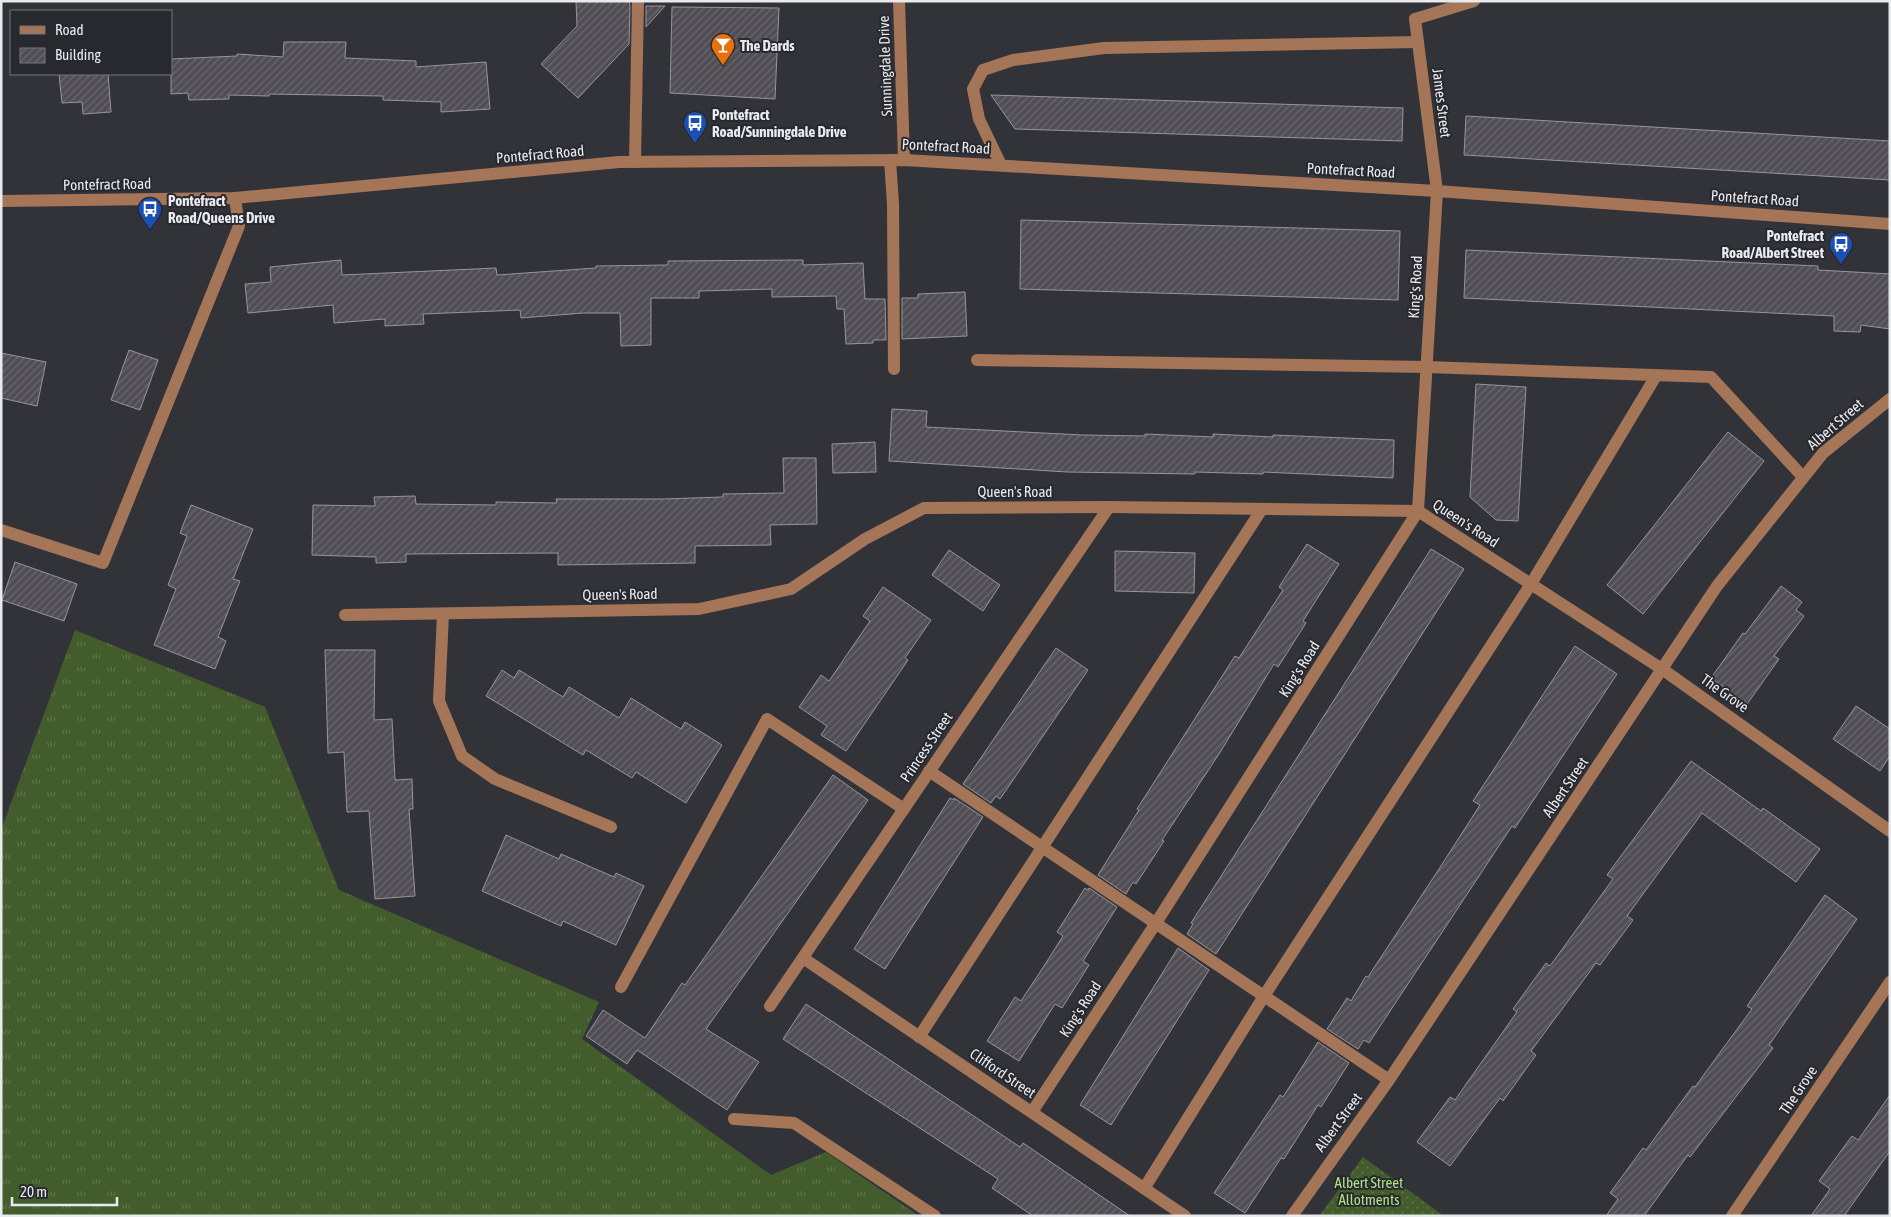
<svg xmlns="http://www.w3.org/2000/svg" width="1891" height="1217" viewBox="0 0 1891 1217" font-family="'Asap Condensed',sans-serif">
<style>
.grass{fill:url(#grass-tufts)}
.garden{fill:url(#garden-dots)}
.building{fill:url(#building-hatch);stroke:#97959c}
.lines{fill:none;stroke-linecap:round;stroke-linejoin:round}
.minor{stroke:#a57557;stroke-width:12}
.labels{text-anchor:middle;dominant-baseline:central;stroke-width:4;stroke-linejoin:round;paint-order:stroke}
.poi-label{font-size:15px;font-weight:bold;fill:#e9eaee;stroke:#28292f;text-anchor:start}
.street-label{font-size:15px;fill:#e9eaee;stroke:#28292f}
.park-label{font-size:15px;fill:#aee183;stroke:#28292f}
</style>
<defs>
<pattern id="grass-tufts" width="24" height="20" patternUnits="userSpaceOnUse" patternTransform="scale(1.25)"><rect width="24" height="20" fill="#425d2b"/><path d="M3 7l-1-3M5 7V3M7 7l1-3M15 17l-1-3M17 17v-4M19 17l1-3" fill="none" stroke="#5d744a"/></pattern>
<pattern id="garden-dots" width="8" height="8" patternUnits="userSpaceOnUse" patternTransform="scale(1.25)"><rect width="8" height="8" fill="#425d2b"/><path d="M2 2h.1M6 6h.1" fill="none" stroke="#5d744a" stroke-width="1.8" stroke-linecap="round"/></pattern>
<pattern id="building-hatch" width="6" height="6" patternUnits="userSpaceOnUse" patternTransform="scale(1.25)"><rect width="6" height="6" fill="#504e54"/><path d="M-1 1l2-2M0 6l6-6M5 7l2-2" fill="none" stroke="#69686d"/></pattern>
</defs>
<rect width="100%" height="100%" fill="#323339"/>
<path class="grass" d="M75,630l190,77 74,183 260,112 -17,37 189,136 55,-23 93,64h-918v-386z"/>
<path class="garden" d="M1363,1157l81,59h-125z"/>
<g class="building">
<path d="M576,1h53l1,5 -1,38 -51,54 -37,-34 36,-38z"/>
<path d="M646,6h19l-19,21z"/>
<path d="M672,7l107,1 -4,91 -105,-6z"/>
<path d="M284,42h62l-1,16 71,3v6l70,-5 4,47 -49,3v-10l-58,-2v-4l-114,-2v2l-40,-1v4l-40,1 -1,-7 -17,1v-35l66,-3v-2l46,3z"/>
<path d="M59,74h49l3,38 -28,2 -1,-12 -20,1z"/>
<path d="M991,95l412,13 -1,33 -387,-12z"/>
<path d="M1466,116l424,25v39l-426,-25z"/>
<path d="M1021,220l379,11 -2,69 -378,-11z"/>
<path d="M1466,250l352,16v4l72,4v55l-29,-4 -1,7 -26,-1v-15l-370,-18z"/>
<path d="M341,260l1,15 154,-7 1,7 99,-7v-2l72,-1v-4l135,-1v5l60,-2 2,36h20l1,41h-13v3l-27,1 -2,-35h-7l-1,-13 -64,1v-8l-73,2v7h-48v47l-30,1 -1,-33h-37l-62,5 -1,-8 -97,4 1,10 -39,2v-7l-51,4 -1,-18 -85,8 -3,-29 26,-2 -1,-15z"/>
<path d="M965,292l2,44 -65,3v-41h16v-4z"/>
<path d="M129,350l29,10 -18,50 -29,-10z"/>
<path d="M1,353l45,9 -9,44 -36,-8z"/>
<path d="M1476,384l50,3 -8,134 -22,-1 -26,-23z"/>
<path d="M892,409l35,2 -1,16 156,8 63,1v-2l68,3v-3l60,3v-2l121,5 -1,38 -130,-6v2l-68,-2v2l-128,-2 -178,-11z"/>
<path d="M1728,432l36,29 -121,153 -36,-29z"/>
<path d="M875,442l1,30 -43,1 -1,-29z"/>
<path d="M783,458h33l1,66 -47,1 1,20 -76,1v17l-137,2v-12l-152,1v8l-30,1v-6l-64,-2 1,-50 62,1 -1,-9 41,-1 1,8 80,1v-3l61,1 -1,-4h107l60,-2v-3l61,-1z"/>
<path d="M191,505l62,24 -20,50 7,2 -22,56 8,4 -11,28 -61,-24 22,-56 -8,-4 19,-49 -7,-3z"/>
<path d="M1307,544l32,20 -36,57 3,2 -28,44 -4,-3 -55,90 -57,86 2,1 -28,43 -3,-2 -7,12 -28,-19 41,-65 -2,-1 98,-153 4,2 44,-68 -4,-3z"/>
<path d="M1431,549l33,20 -248,385 -29,-20 6,-10 -2,-1z"/>
<path d="M949,550l51,35 -17,26 -51,-36z"/>
<path d="M1115,551l80,2 -1,40 -79,-2z"/>
<path d="M15,562l62,22 -13,37 -62,-21z"/>
<path d="M1781,586l21,16 -6,8 8,6 -30,40 5,3 -32,45 -36,-26 32,-45 2,1z"/>
<path d="M883,587l48,33 -26,38 3,2 -62,91 -25,-16 6,-9 -28,-19 22,-32 8,6 41,-60 -7,-5z"/>
<path d="M1575,646l42,28 -102,154 -3,-2 -143,217 -5,-3 -6,9 -31,-20 20,-31 4,3 15,-25 2,1 71,-108 41,-64 -7,-4z"/>
<path d="M1056,648l32,22 -88,129 -4,-3 -5,7 -28,-19z"/>
<path d="M325,650h50l-1,70 18,-1 3,61 17,-1 1,30h-4l6,87 -40,3 -6,-88 -22,1 -3,-60 -16,1z"/>
<path d="M502,670l12,8 5,-8 44,27 6,-10 50,31 12,-20 50,31 4,-7 37,23 -36,58 -50,-31 -4,6 -46,-28 -3,5 -97,-59z"/>
<path d="M1856,706l34,23v27l-10,15 -47,-32z"/>
<path d="M1691,761l70,50 2,-3 57,41 -24,33 -94,-69 -75,103 6,4 -33,45 -4,-2 -65,88 5,4 -33,46 -3,-3 -50,68 -33,-24 33,-45 5,3 62,-88 -4,-3 33,-46 4,3 63,-87 -6,-4z"/>
<path d="M833,775l35,25 -162,229 53,33 -32,48 -90,-60 -10,14 -41,-28 17,-26 42,28 37,-55 3,2z"/>
<path d="M950,798l3,2 1,-2 29,19 -98,152 -31,-20z"/>
<path d="M506,835l53,24 2,-5 53,23 2,-4 28,13 -28,59 -53,-24 -2,5 -79,-35z"/>
<path d="M1085,888l3,2 1,-2 28,19 -34,54 6,4 -27,43 -7,-4 -36,57 -32,-20 28,-44 6,4 23,-35 19,-30 -6,-4z"/>
<path d="M1825,895l32,24 -88,126 4,3 -83,109 -2,-2 -44,61h-38l12,-17 -8,-6 33,-45 3,2 47,-64 2,1 29,-40 28,-38 -5,-3z"/>
<path d="M1178,948l31,22 -98,155 -31,-20z"/>
<path d="M806,1004l214,143 3,-4 107,73h-97l-41,-28 6,-9 -215,-140z"/>
<path d="M1318,1042l31,21 -28,44 -3,-2 -34,54 -3,-1 -36,55 -31,-20 66,-98 3,2z"/>
<path d="M1890,1095v56l-46,65h-33l19,-27 -11,-8 33,-45 6,4z"/>
</g>
<g class="lines">
<g class="minor">
<path d="M899,1l5,159"/>
<path d="M890,160l3,44 1,165"/>
<path d="M635,162l3,-161"/>
<path d="M1001,165l-22,-46 -6,-30 10,-19 30,-10 91,-12 314,-6"/>
<path d="M1,201l234,-3 384,-36 285,-2 533,31 453,33"/>
<path d="M977,360l450,7 284,10 92,100"/>
<path d="M1,530l102,33 136,-337 -4,-28"/>
<path d="M443,614l-4,87 23,55 33,23 116,48"/>
<path d="M345,615l354,-6 92,-20 74,-50 59,-31 185,-1 309,4 244,158 228,162"/>
<path d="M929,771l460,309"/>
<path d="M803,958l382,258"/>
<path d="M621,987l146,-268 137,90"/>
<path d="M770,1006l339,-499"/>
<path d="M919,1037l343,-528"/>
<path d="M1032,1112l124,-189 262,-412 19,-320 -22,-172 59,-18"/>
<path d="M734,1119l60,4 141,93"/>
<path d="M1145,1187l119,-191 267,-412 125,-208"/>
<path d="M1292,1216l97,-136 328,-494 106,-133 67,-54"/>
<path d="M1732,1216l158,-234"/>
</g>
</g>
<defs>
<g id="bar-pin" transform="scale(1.25)"><path d="M0 17L-7.5 6A9.5 9.5 0 1 1 7.5 6Z" fill="#e8710a" stroke="#28292f"/><path d="M-6-5H6L.8 .8V4.5H3.5V6h-7V4.5H-.8V.8Z" fill="#fff"/></g>
<g id="bus-pin" transform="scale(1.25)"><path d="M0 17L-7.5 6A9.5 9.5 0 1 1 7.5 6Z" fill="#1a4fb4" stroke="#28292f"/><path d="M-5-6H5V4H4V6H2V4H-2V6H-4V4H-5ZM-3.5-4V0h7V-4ZM-3.5 1.2v1.5H-2V1.2ZM2 1.2v1.5H3.5V1.2Z" fill="#fff"/></g>
</defs>
<g fill-rule="evenodd">
<use href="#bar-pin" x="723" y="45"/>
<use href="#bus-pin" x="695" y="123"/>
<use href="#bus-pin" x="150" y="209"/>
<use href="#bus-pin" x="1841" y="244"/>
</g>
<g class="labels">
<g class="poi-label">
<text x="740" y="45">The Dards</text>
<text x="712" y="114">Pontefract<tspan x="712" dy="17">Road/Sunningdale Drive</tspan></text>
<text x="168" y="200">Pontefract<tspan x="168" dy="17">Road/Queens Drive</tspan></text>
<text x="1824" y="235" text-anchor="end">Pontefract<tspan x="1824" dy="17">Road/Albert Street</tspan></text>
</g>
<g class="street-label">
<text transform="translate(885 66) rotate(-92)">Sunningdale Drive</text>
<text transform="translate(1442 103) rotate(83)">James Street</text>
<text transform="translate(946 146) rotate(3)">Pontefract Road</text>
<text transform="translate(540 154) rotate(-5)">Pontefract Road</text>
<text transform="translate(1351 170) rotate(3)">Pontefract Road</text>
<text transform="translate(107 184) rotate(-1)">Pontefract Road</text>
<text transform="translate(1755 198) rotate(4)">Pontefract Road</text>
<text transform="translate(1415 287) rotate(-87)">King's Road</text>
<text transform="translate(1835 424) rotate(-41)">Albert Street</text>
<text x="1015" y="491">Queen's Road</text>
<text transform="translate(1466 523) rotate(33)">Queen's Road</text>
<text transform="translate(620 594) rotate(-1)">Queen's Road</text>
<text transform="translate(1299 669) rotate(-58)">King's Road</text>
<text transform="translate(1725 693) rotate(35)">The Grove</text>
<text transform="translate(926 747) rotate(-56)">Princess Street</text>
<text transform="translate(1565 787) rotate(-56)">Albert Street</text>
<text transform="translate(1080 1009) rotate(-57)">King's Road</text>
<text transform="translate(1003 1073) rotate(34)">Clifford Street</text>
<text transform="translate(1798 1090) rotate(-56)">The Grove</text>
<text transform="translate(1338 1122) rotate(-54)">Albert Street</text>
</g>
<g class="park-label">
<text x="1369" y="1182">Albert Street<tspan x="1369" dy="17">Allotments</tspan></text>
</g>
</g>
<rect width="1891" height="1217" fill="none" stroke="#e9eaee" stroke-width="5"/>
<rect x="10" y="10" width="162" height="65" fill="#28292f" stroke="#75767b"/>
<rect x="20" y="26" width="25" height="8" fill="#a57557" stroke="#75767b"/>
<text x="55" y="35" font-size="15" fill="#e9eaee">Road</text>
<rect x="20" y="48" width="25" height="15" fill="url(#building-hatch)" stroke="#75767b"/>
<text x="55" y="60" font-size="15" fill="#e9eaee">Building</text>
<path d="M12 1197v8h105v-8" fill="none" stroke="#e9eaee" stroke-width="2.5"/>
<text x="20" y="1197" font-size="15" fill="#e9eaee" stroke="#28292f" stroke-width="4" paint-order="stroke">20 m</text>
</svg>
